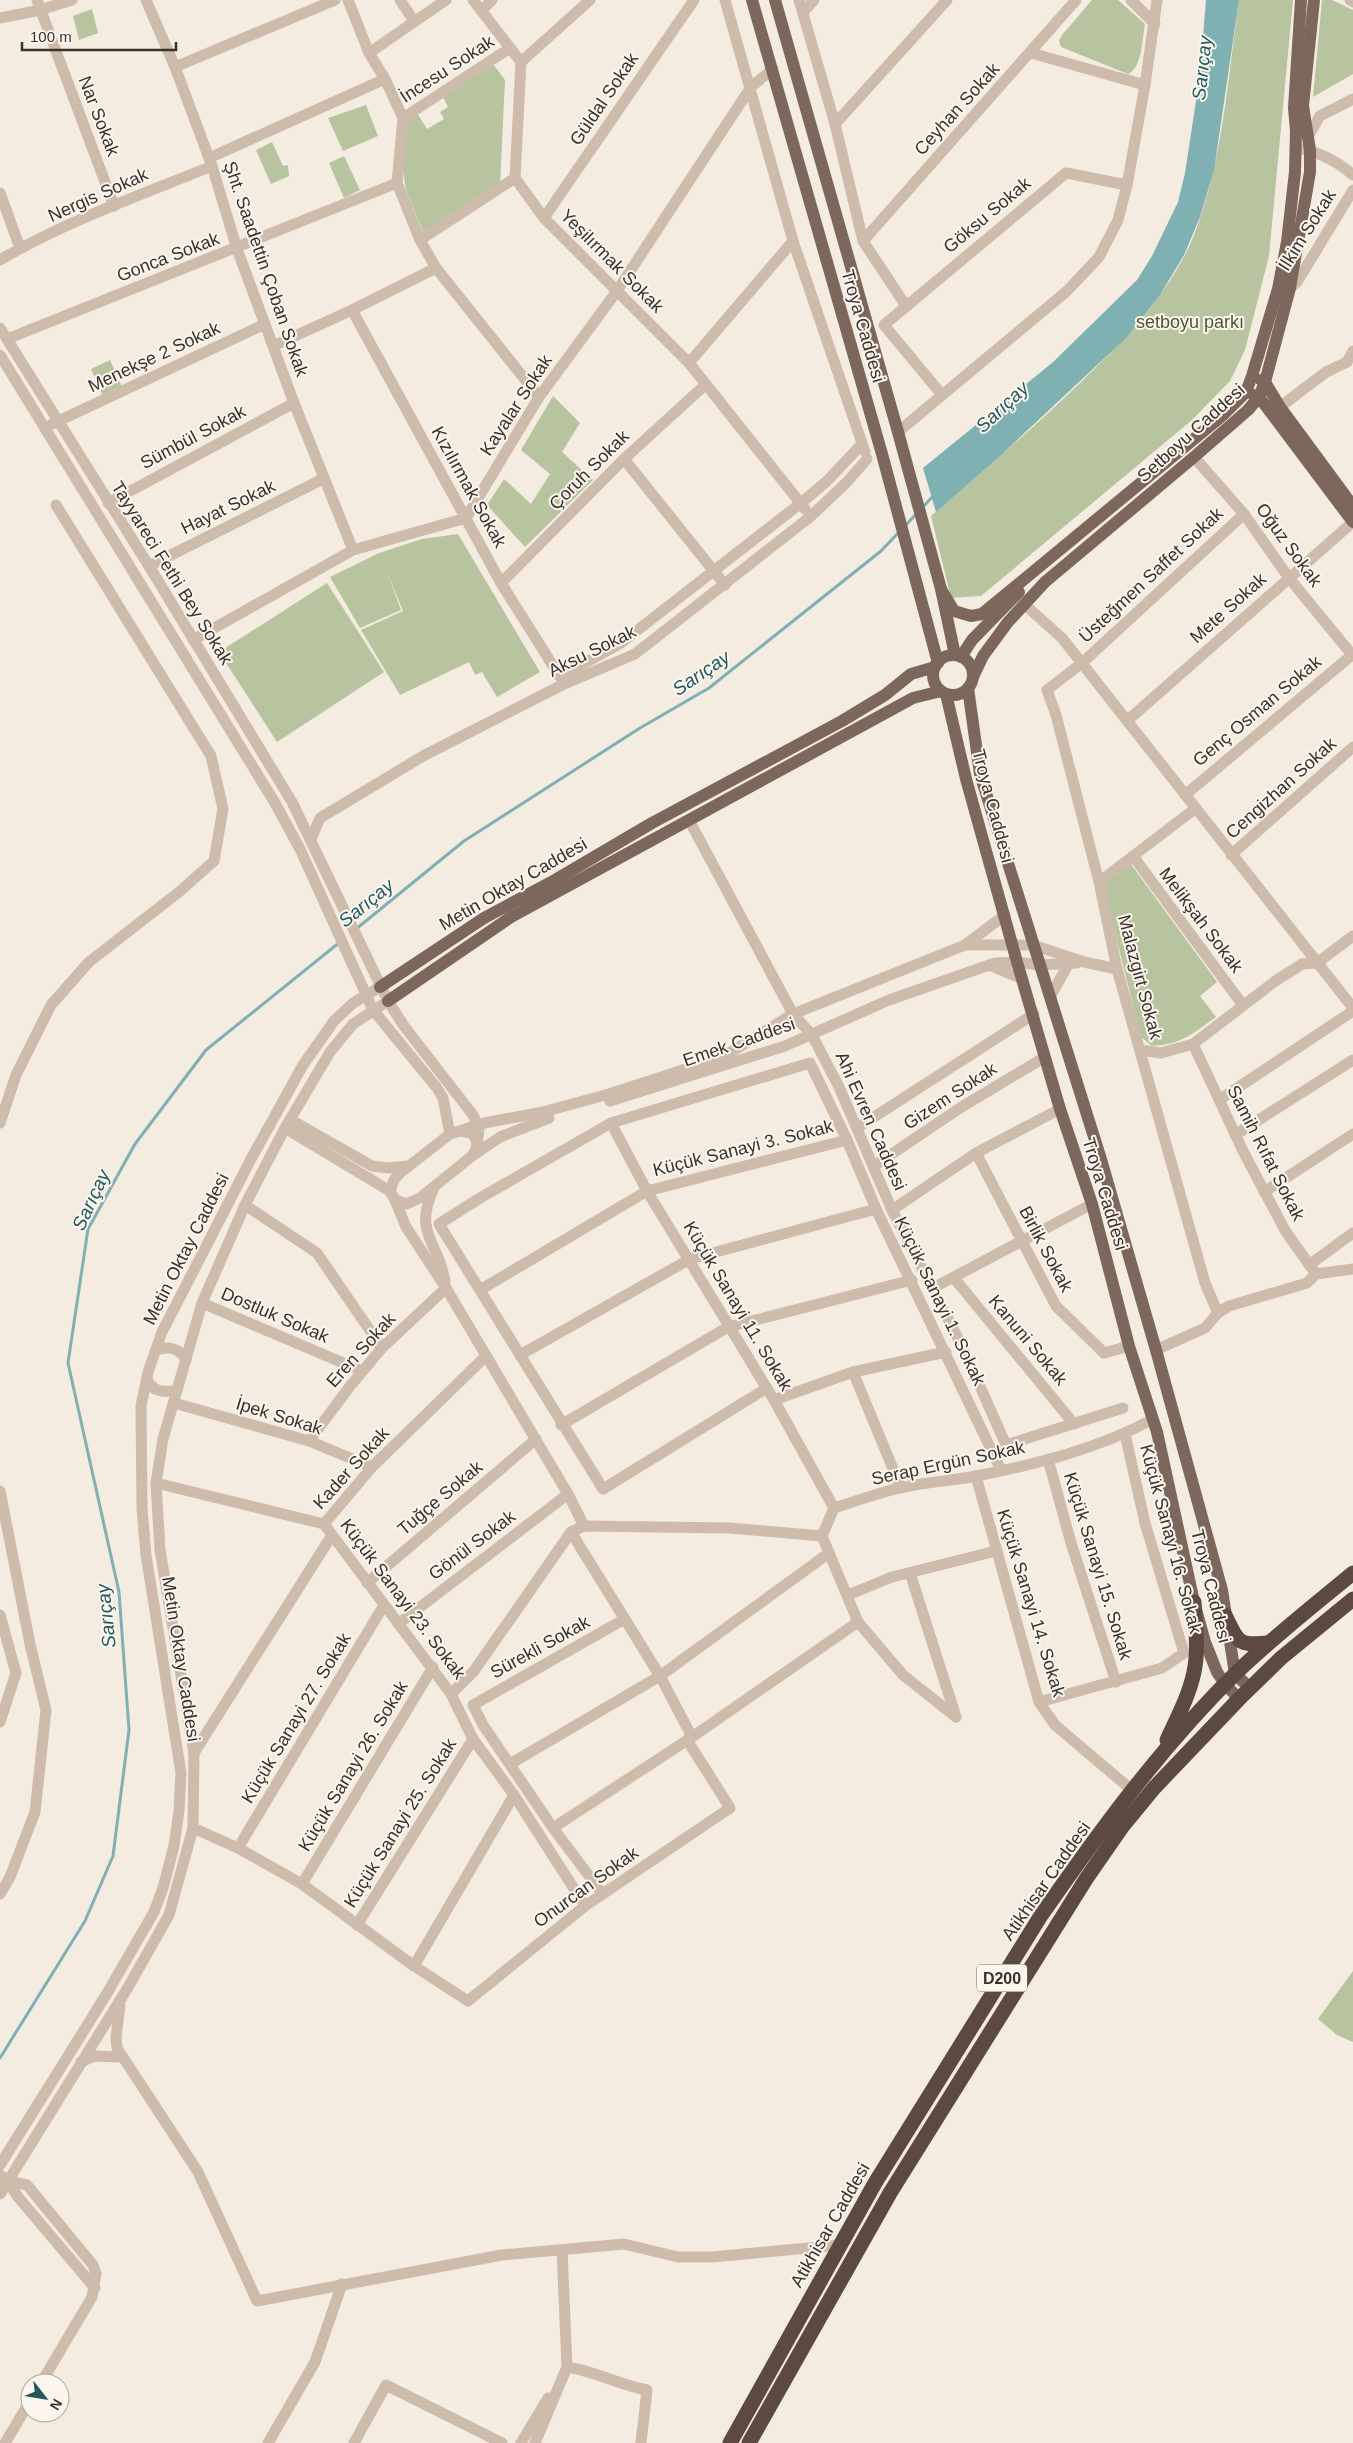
<svg xmlns="http://www.w3.org/2000/svg" width="1353" height="2443" viewBox="0 0 1353 2443" font-family="Arial,sans-serif">
<style>
.green{fill:#b8c4a0}
.water{fill:#7fb0b2}
.lines{fill:none;stroke-linecap:round;stroke-linejoin:round}
.stream{stroke:#7fb0b2;stroke-width:3}
.minor{stroke:#cdbbac;stroke-width:11}
.major{stroke:#7d675c;stroke-width:12}
.highway{stroke:#5c4a42;stroke-width:15}
.labels{text-anchor:middle;dominant-baseline:central;stroke-width:4;stroke-linejoin:round;paint-order:stroke}
.shield{fill:#fbf5ee;stroke:#756b66;stroke-width:1}
.shield-label{font-size:16px;font-weight:bold;fill:#3b302b}
.street-label{font-size:18px;fill:#3b302b;stroke:#fbf5ee}
.park-label{font-size:18px;fill:#4a5a2e;stroke:#fbf5ee}
.water-label{font-size:19px;font-style:italic;fill:#1f5a5e;stroke:#fbf5ee}
</style>
<rect width="100%" height="100%" fill="#f4ebe1"/>
<g class="green">
<path d="M1092,0h26l27,24c-3,14 -2,43 -17,50l-67,-27 -2,-6 3,-6z"/>
<path d="M1239,0h54l-24,256 -24,94 -15,31 -38,39 -211,176 -30,2 -20,-82c52,-45 104,-89 152,-136 45,-44 90,-90 113,-150 27,-73 32,-153 43,-230z"/>
<path d="M1322,0h10l21,10v64l-40,23z"/>
<path d="M92,9l6,24 -19,7 -6,-24z"/>
<path d="M493,64l12,16 -5,105 -77,47 -17,-42 -4,-27 6,-44 9,-6 10,16 17,-10 -4,-7 8,-5 -5,-10z"/>
<path d="M366,105l12,31 -35,15 -15,-33z"/>
<path d="M272,142l11,24 5,-1 1,11 -18,8 -15,-34z"/>
<path d="M344,156l16,34 -16,8 -15,-35z"/>
<path d="M110,360l12,27 -19,9 -12,-27z"/>
<path d="M553,396l27,27 -18,29 31,28 -68,67 -38,-42 17,-26 27,25 19,-30 -29,-24z"/>
<path d="M458,534l82,138 -43,25 -15,-25 -7,3 -6,-13 -69,33 -39,-65 42,-19 -16,-39 14,38 -41,18 -30,-51 49,-24 43,-14z"/>
<path d="M327,583l57,89 -107,70 -58,-90z"/>
<path d="M1130,863l87,119 -17,14 16,21c-25,18 -34,27 -64,29l-11,-9 -38,-152z"/>
<path d="M1353,1971v71l-16,-7 -19,-16z"/>
</g>
<path class="water" d="M1206,0h33l-25,170 -14,47 -16,38 -24,40 -33,42 -129,121 -62,54 -13,-44 129,-105 85,-83 15,-24 26,-54 7,-29 15,-98z"/>
<g class="lines">
<g class="stream">
<path d="M922,508l13,-14"/>
<path d="M905,526l11,-12"/>
<path d="M356,929l108,-88 176,-113 69,-40 172,-137 18,-19"/>
<path d="M0,2058l85,-137 28,-65 16,-126 -10,-138 -51,-229 20,-134 47,-85 71,-94 134,-108"/>
</g>
<g class="minor">
<path d="M37,0l77,206"/>
<path d="M146,0l29,67 37,99 25,83 57,154 59,147"/>
<path d="M348,0l21,53 16,26 18,39 -6,65 23,57 16,28 103,129"/>
<path d="M400,0l14,21"/>
<path d="M473,0l48,62 -6,116 29,40 145,145 116,146"/>
<path d="M725,0l68,241 72,211"/>
<path d="M799,0l36,124 28,117 43,65"/>
<path d="M1131,0l24,24"/>
<path d="M1350,0l3,2"/>
<path d="M482,10l10,-10"/>
<path d="M803,12l11,-12"/>
<path d="M0,18l40,-8 32,-10"/>
<path d="M369,53l77,-53"/>
<path d="M1031,53l114,32"/>
<path d="M521,62l69,-62"/>
<path d="M175,67l160,-67"/>
<path d="M403,118l107,-70"/>
<path d="M835,124l112,-124"/>
<path d="M1307,138l13,-22 33,-17"/>
<path d="M1295,148c22,3 42,13 58,27"/>
<path d="M209,158l176,-79"/>
<path d="M0,193l20,55"/>
<path d="M544,218l150,-218"/>
<path d="M420,240l95,-62"/>
<path d="M863,241l213,-241"/>
<path d="M0,260c66,-39 141,-65 212,-94"/>
<path d="M1290,288l7,-6 56,-92"/>
<path d="M352,310l149,273 59,94 61,-34 180,-140 26,-22 35,-37"/>
<path d="M0,328l149,238 143,236 96,199 16,25 69,89 6,14 -2,17"/>
<path d="M7,339l390,-156"/>
<path d="M273,346l79,-36 84,-42"/>
<path d="M0,355l275,448 25,46 73,161 64,78 6,10 7,36"/>
<path d="M689,363l104,-122"/>
<path d="M942,395l-58,-70 182,-152 61,12"/>
<path d="M1280,407l46,-35 21,-10 6,-11"/>
<path d="M52,424l213,-100"/>
<path d="M898,432l169,-141 32,-34 19,-37 9,-35 18,-100 12,-85"/>
<path d="M1194,457l50,57 45,64 64,78"/>
<path d="M624,459l101,126"/>
<path d="M108,503l186,-100"/>
<path d="M149,566l174,-87"/>
<path d="M501,583l123,-124 81,-74"/>
<path d="M1024,604l38,34 291,370"/>
<path d="M193,640l160,-90 113,-32 73,-121 78,-106 134,-204 22,-18"/>
<path d="M1127,721l226,-199"/>
<path d="M1185,795l167,-140"/>
<path d="M689,820l104,194 19,21 27,52 53,123 71,138 43,97 117,-37"/>
<path d="M311,839l9,-21 103,-62 139,-71 73,-31 175,-137 37,-35 20,-23"/>
<path d="M1231,855l122,-108"/>
<path d="M1133,856l109,148"/>
<path d="M1099,882l97,-74"/>
<path d="M965,945l40,-30"/>
<path d="M989,965l34,14"/>
<path d="M1050,997l19,-34"/>
<path d="M1193,1044l51,109 42,79 30,42"/>
<path d="M1141,1050l20,3 32,-9 81,-62 28,-18 15,-1 36,-27"/>
<path d="M1219,1100l134,-89"/>
<path d="M610,1101l175,-55 104,-46 106,-37 22,-1 22,3 38,-2"/>
<path d="M291,1120l81,46 17,2 19,-2"/>
<path d="M0,1123l16,-48 35,-70 38,-43 90,-70 35,-31 9,-52 -12,-53 -155,-251"/>
<path d="M611,1123l36,68 127,209 60,108"/>
<path d="M285,1128l105,63"/>
<path d="M857,1128l177,-114"/>
<path d="M460,1131l19,-7 64,-12 66,-18 114,-37 70,-43 172,-69h68l51,17 33,7"/>
<path d="M460,1131l11,2c8,7 7,14 1,23l-52,42 -14,6 -11,-4 -5,-9 4,-11 6,-7 50,-39z"/>
<path d="M1235,1135l118,-75"/>
<path d="M976,1153l80,153 48,47 25,-7"/>
<path d="M472,1156l28,-19 49,-19"/>
<path d="M874,1166l86,-58 85,-51"/>
<path d="M434,1188c-22,46 6,55 11,94"/>
<path d="M1264,1192l89,-58"/>
<path d="M395,1200l11,27 40,61 122,206 16,32"/>
<path d="M245,1205l72,48 65,95"/>
<path d="M892,1210l84,-57 84,-44"/>
<path d="M1309,1265l44,-32"/>
<path d="M954,1278l120,146"/>
<path d="M933,1288l159,-84"/>
<path d="M480,1290l167,-99 200,-51"/>
<path d="M202,1303l160,68"/>
<path d="M1218,1313l-13,-30 -88,-314 -18,-87 -43,-167 -9,-25 35,-27 162,-149"/>
<path d="M156,1350c12,-4 24,-2 30,10"/>
<path d="M1156,1350l49,-22 13,-15 11,-7 78,-23 9,-9 37,-5"/>
<path d="M520,1355l170,-96 186,-50"/>
<path d="M853,1372l48,116"/>
<path d="M147,1379c5,13 18,14 30,11"/>
<path d="M767,1388l-164,101 -164,-265 41,-26 131,-75 199,-60 37,77 29,69 125,261"/>
<path d="M774,1400l79,-28 93,-20"/>
<path d="M174,1403l135,38 63,26"/>
<path d="M561,1425l167,-98 184,-47"/>
<path d="M309,1441l42,-56 31,-37 64,-60"/>
<path d="M1048,1459l23,84 45,139"/>
<path d="M976,1476l63,226 16,23 78,66"/>
<path d="M156,1483l168,41 48,-57 114,-111"/>
<path d="M0,1491l30,153 16,66 -11,102 -25,65 -10,17"/>
<path d="M324,1524l127,170 23,-23 97,-139"/>
<path d="M822,1536l36,86 45,53 53,42"/>
<path d="M910,1573l46,144"/>
<path d="M367,1583l169,-144"/>
<path d="M848,1595l44,-18 104,-26"/>
<path d="M0,1615l16,58 -16,49"/>
<path d="M398,1624l170,-130"/>
<path d="M451,1694l22,45 41,56 71,111"/>
<path d="M1039,1702l123,-34 22,-15 -39,-130 -20,-89"/>
<path d="M692,1737l-32,-61 -89,-144 13,-6 145,2 93,8 12,-28c22,-7 44,-15 66,-20 25,-6 51,-7 76,-12 61,-12 122,-27 177,-57"/>
<path d="M194,1753l138,-218"/>
<path d="M510,1764l150,-88 169,-123"/>
<path d="M193,1828l45,20 64,36 112,82 54,35 117,-95 145,-98 -43,-68"/>
<path d="M553,1828l139,-91 166,-115"/>
<path d="M238,1848l146,-243"/>
<path d="M302,1884l131,-217"/>
<path d="M602,1893l-49,-65 -70,-103 -10,-20 150,-85"/>
<path d="M357,1925l116,-186"/>
<path d="M414,1966l100,-171"/>
<path d="M120,2005l-4,32 1,11 81,124 59,129 245,-46 122,-11 54,13h34l128,-12"/>
<path d="M81,2062l13,-6 28,1"/>
<path d="M0,2165l106,-170 48,-83 9,-24 11,-42 5,-35 2,-38 -35,-218 -4,-47 -1,-102 7,-34 14,-40 16,-31 73,-142 52,-94 31,-44 19,-18 27,-16"/>
<path d="M0,2175l8,6 19,4 66,80 3,9 -4,23 -51,86"/>
<path d="M8,2181l10,16 77,91"/>
<path d="M0,2194l127,-205 42,-74 24,-87 1,-75 -34,-203 -4,-67 7,-44 39,-136 43,-98 40,-77 45,-76 23,-28 35,-23"/>
<path d="M567,2367c28,4 52,18 80,23l-6,53"/>
<path d="M5,2443l25,-42"/>
<path d="M268,2443l47,-81 27,-78"/>
<path d="M354,2443l32,-58 116,58"/>
<path d="M521,2443l27,-45"/>
<path d="M535,2443l32,-76 -5,-117"/>
</g>
<g class="major">
<path d="M752,0l130,454 56,209"/>
<path d="M775,0l123,432 43,157 14,66"/>
<path d="M1261,380l4,2 15,25 73,99"/>
<path d="M1253,395l6,2 94,125"/>
<path d="M941,589l13,22 17,5 11,-2 241,-199 23,-23 6,-16 26,-87 9,-47 8,-70 1,-41 -2,-23 7,-108"/>
<circle cx="953" cy="675" r="20"/>
<path d="M961,657l11,-17 47,-48"/>
<path d="M973,677l10,-21 25,-34 37,-40 149,-125 54,-47 11,-13 6,-15 25,-94 20,-116v-22l-7,-44 11,-106"/>
<path d="M968,688l12,86 120,382 56,194 66,240 13,84 15,14"/>
<path d="M946,694l20,85 51,183 43,147 32,95 37,142 28,86 37,170 11,40 12,30 8,12 14,15"/>
<path d="M380,987l104,-69 71,-38 97,-57 190,-102 43,-26 26,-21 24,-7"/>
<path d="M388,1001l123,-84 402,-219 28,-7"/>
</g>
<g class="highway">
<path d="M1225,1615c13,27 12,31 43,28"/>
<path d="M1167,1740c10,-22 22,-44 27,-68 5,-23 1,-47 0,-70"/>
<path d="M730,2443l145,-260 165,-266c59,-85 121,-170 195,-243 37,-36 78,-68 118,-101"/>
<path d="M749,2443l141,-250 196,-314 36,-52 32,-39 85,-89 42,-41 72,-59"/>
</g>
</g>
<g class="labels">
<rect class="shield" x="977" y="1964.5" width="50" height="27" rx="4"/>
<g class="shield-label">
<text x="1002" y="1978">D200</text>
</g>
<g class="street-label">
<text transform="translate(447 69) rotate(-33)">İncesu Sokak</text>
<text transform="translate(604 99) rotate(-56)">Güldal Sokak</text>
<text transform="translate(957 109) rotate(-48)">Ceyhan Sokak</text>
<text transform="translate(99 116) rotate(69)">Nar Sokak</text>
<text transform="translate(98 195) rotate(-24)">Nergis Sokak</text>
<text transform="translate(987 215) rotate(-40)">Göksu Sokak</text>
<text transform="translate(1307 230) rotate(-58)">İlkim Sokak</text>
<text transform="translate(168 257) rotate(-21)">Gonca Sokak</text>
<text transform="translate(612 261) rotate(45)">Yeşilırmak Sokak</text>
<text transform="translate(266 269) rotate(71)">Şht. Saadettin Çoban Sokak</text>
<text transform="translate(863 326) rotate(74)">Troya Caddesi</text>
<text transform="translate(154 357) rotate(-25)">Menekşe 2 Sokak</text>
<text transform="translate(516 405) rotate(-57)">Kayalar Sokak</text>
<text transform="translate(1191 433) rotate(-42)">Setboyu Caddesi</text>
<text transform="translate(193 437) rotate(-28)">Sümbül Sokak</text>
<text transform="translate(589 470) rotate(-45)">Çoruh Sokak</text>
<text transform="translate(469 487) rotate(61)">Kızılırmak Sokak</text>
<text transform="translate(228 507) rotate(-26)">Hayat Sokak</text>
<text transform="translate(1289 545) rotate(54)">Oğuz Sokak</text>
<text transform="translate(172 573) rotate(58)">Tayyareci Fethi Bey Sokak</text>
<text transform="translate(1151 575) rotate(-43)">Üsteğmen Saffet Sokak</text>
<text transform="translate(1228 608) rotate(-42)">Mete Sokak</text>
<text transform="translate(592 651) rotate(-26)">Aksu Sokak</text>
<text transform="translate(1257 711) rotate(-40)">Genç Osman Sokak</text>
<text transform="translate(1281 788) rotate(-42)">Cengizhan Sokak</text>
<text transform="translate(993 806) rotate(75)">Troya Caddesi</text>
<text transform="translate(513 884) rotate(-30)">Metin Oktay Caddesi</text>
<text transform="translate(1201 920) rotate(53)">Melikşah Sokak</text>
<text transform="translate(1140 977) rotate(75)">Malazgirt Sokak</text>
<text transform="translate(739 1042) rotate(-19)">Emek Caddesi</text>
<text transform="translate(950 1096) rotate(-33)">Gizem Sokak</text>
<text transform="translate(871 1121) rotate(66)">Ahi Evren Caddesi</text>
<text transform="translate(743 1148) rotate(-14)">Küçük Sanayi 3. Sokak</text>
<text transform="translate(1266 1153) rotate(63)">Samih Rıfat Sokak</text>
<text transform="translate(1105 1194) rotate(73)">Troya Caddesi</text>
<text transform="translate(186 1249) rotate(-63)">Metin Oktay Caddesi</text>
<text transform="translate(1046 1249) rotate(62)">Birlik Sokak</text>
<text transform="translate(940 1301) rotate(64)">Küçük Sanayi 1. Sokak</text>
<text transform="translate(738 1306) rotate(59)">Küçük Sanayi 11. Sokak</text>
<text transform="translate(275 1315) rotate(23)">Dostluk Sokak</text>
<text transform="translate(1028 1340) rotate(50)">Kanuni Sokak</text>
<text transform="translate(361 1350) rotate(-48)">Eren Sokak</text>
<text transform="translate(279 1416) rotate(17)">İpek Sokak</text>
<text transform="translate(948 1463) rotate(-12)">Serap Ergün Sokak</text>
<text transform="translate(351 1468) rotate(-48)">Kader Sokak</text>
<text transform="translate(440 1498) rotate(-40)">Tuğçe Sokak</text>
<text transform="translate(1171 1539) rotate(75)">Küçük Sanayi 16. Sokak</text>
<text transform="translate(472 1545) rotate(-37)">Gönül Sokak</text>
<text transform="translate(1098 1566) rotate(73)">Küçük Sanayi 15. Sokak</text>
<text transform="translate(1211 1586) rotate(76)">Troya Caddesi</text>
<text transform="translate(403 1599) rotate(53)">Küçük Sanayi 23. Sokak</text>
<text transform="translate(1031 1603) rotate(73)">Küçük Sanayi 14. Sokak</text>
<text transform="translate(540 1647) rotate(-29)">Sürekli Sokak</text>
<text transform="translate(181 1659) rotate(81)">Metin Oktay Caddesi</text>
<text transform="translate(296 1718) rotate(-59)">Küçük Sanayi 27. Sokak</text>
<text transform="translate(353 1766) rotate(-59)">Küçük Sanayi 26. Sokak</text>
<text transform="translate(400 1823) rotate(-58)">Küçük Sanayi 25. Sokak</text>
<text transform="translate(1046 1881) rotate(-55)">Atikhisar Caddesi</text>
<text transform="translate(586 1887) rotate(-36)">Onurcan Sokak</text>
<text transform="translate(830 2225) rotate(-60)">Atikhisar Caddesi</text>
</g>
<g class="park-label">
<text x="1190" y="322">setboyu parkı</text>
</g>
<g class="water-label">
<text transform="translate(1202 68) rotate(-84)">Sarıçay</text>
<text transform="translate(1002 407) rotate(-43)">Sarıçay</text>
<text transform="translate(701 673) rotate(-34)">Sarıçay</text>
<text transform="translate(366 903) rotate(-39)">Sarıçay</text>
<text transform="translate(91 1200) rotate(-65)">Sarıçay</text>
<text transform="translate(106 1616) rotate(-96)">Sarıçay</text>
</g>
</g>
<g transform="translate(45 2398) rotate(121)"><circle r="24" fill="#fbf5ee" stroke="#aea6a0"/>
<path d="M0-4L9 19L0 12L-9 19Z" fill="#1f5a5e"/>
<text y="-8" font-size="14" font-weight="bold" text-anchor="middle" fill="#3b302b">N</text>
</g>
<path d="M22 42v8h154v-8" fill="none" stroke="#3b302b" stroke-width="2.5"/>
<text x="30" y="42" font-size="15" fill="#3b302b" stroke="#fbf5ee" stroke-width="4" paint-order="stroke">100 m</text>
</svg>
